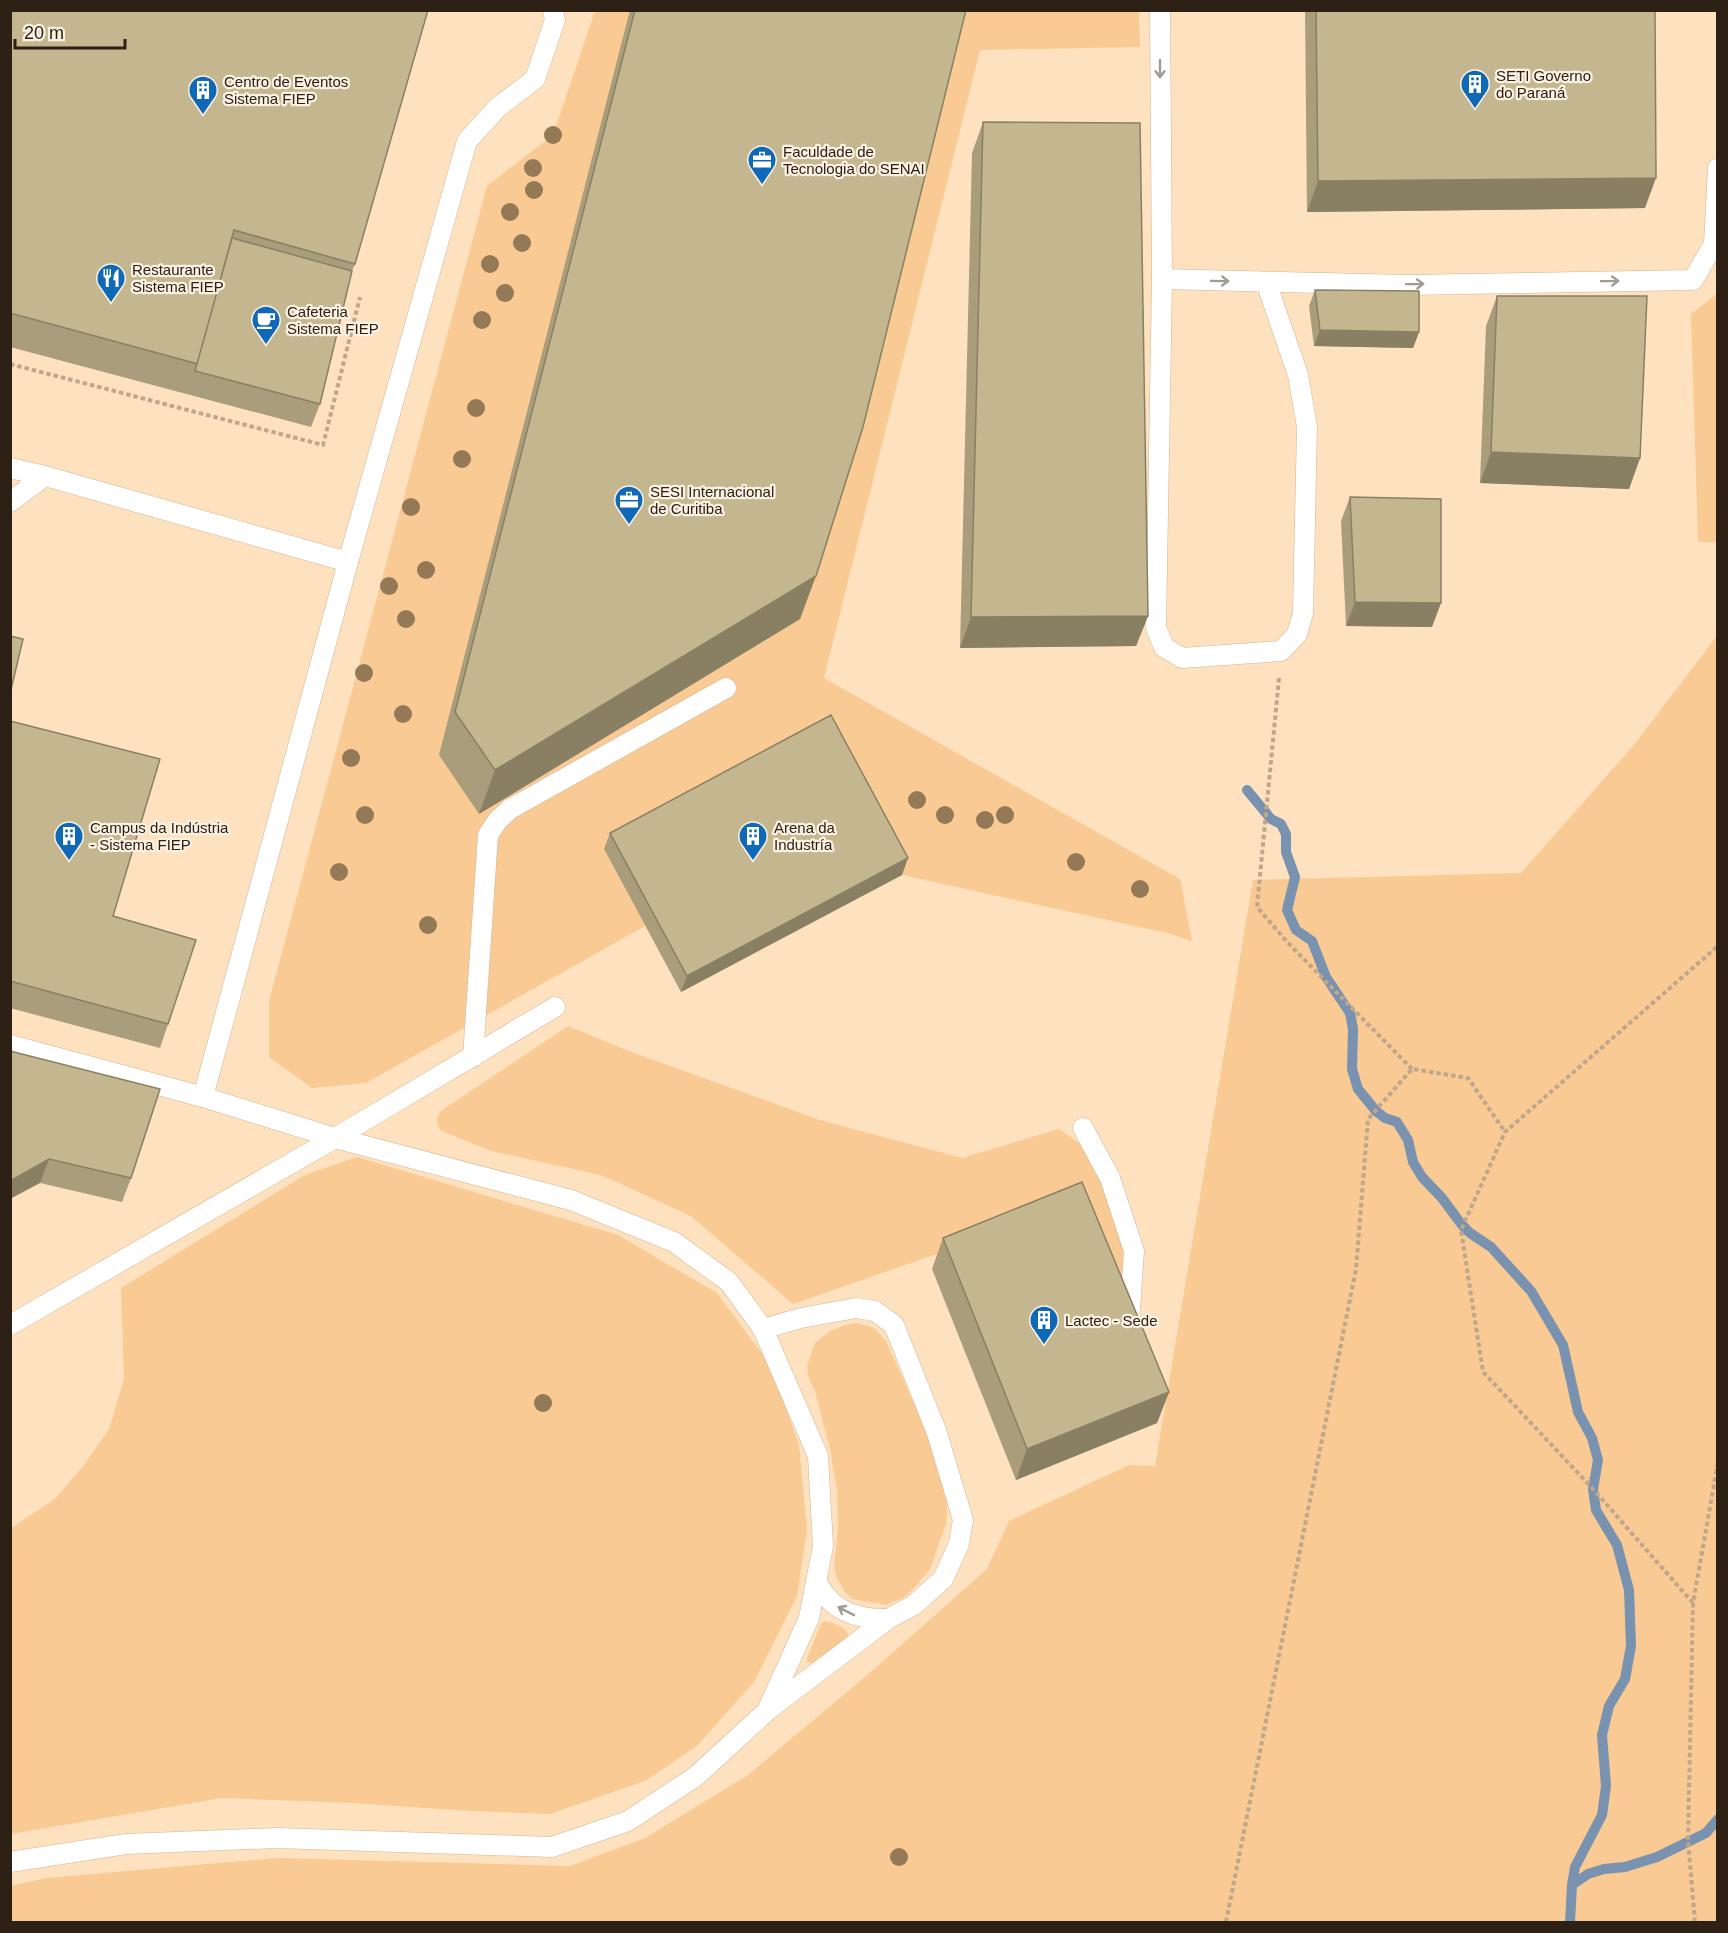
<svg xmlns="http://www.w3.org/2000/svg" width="1728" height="1933" viewBox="0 0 1728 1933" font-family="Arial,sans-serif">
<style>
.green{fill:#f9ca93}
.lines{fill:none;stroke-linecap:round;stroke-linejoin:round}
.stream{stroke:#7892af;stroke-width:10}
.service-casing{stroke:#d2b594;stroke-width:21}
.path{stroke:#bfa78b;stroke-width:4;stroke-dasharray:4.5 3;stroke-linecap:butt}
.service{stroke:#fff;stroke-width:20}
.tree{fill:#947956}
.wall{fill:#a99d7b}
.shaded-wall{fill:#898064}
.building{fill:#c4b78f;stroke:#898064;stroke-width:1.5}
.oneway{stroke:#a09b95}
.labels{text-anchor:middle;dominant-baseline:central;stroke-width:4.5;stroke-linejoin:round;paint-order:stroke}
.poi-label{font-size:15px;fill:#2c2114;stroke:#fdf1e4;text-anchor:start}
</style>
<rect width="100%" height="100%" fill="#fee1be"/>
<g class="green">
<path d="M595,11h544l1,36 -160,3 -156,628 356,201 12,62 -25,-8 -265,-58 -298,-26 41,77 -279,157 -54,5 -43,-31v-56l218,-815 66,-51z"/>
<path d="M1717,294v248h-19l-7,-228z"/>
<path d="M1717,636v1286h-1706l-1,-36 37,-8 229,-20 294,8 75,-28 103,-63 125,-105 114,-101 22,-48 120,-56 26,1 98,-586 268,-7 112,-127z"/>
<path d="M568,1026l61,25 191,69 142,38 97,-29 24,17 20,40 25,60 2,31 -24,11 -37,-80 -276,96 -102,-88 -90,-41 -110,-24 -51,-21c-4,-7 -4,-13 1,-19z"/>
<path d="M357,1157l261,78 99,58 54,73 28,79 8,85 -10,66 -43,86 -57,64 -52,35 -95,33 -79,-3 -120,-8 -129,-5 -211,36v-306l44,-29 29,-34 25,-36 15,-50 -3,-91 184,-113z"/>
<path d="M856,1323l18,5 12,13 43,97 17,48 1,23 -1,15 -16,45 -15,18 -12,11 -17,7 -34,-6 -7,-7 -8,-14 -3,-11 4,-40 -1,-36 -7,-42 -15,-58 -7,-16 -1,-9 8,-23 15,-12 16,-6z"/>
<path d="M824,1621c10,2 23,6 25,17l-33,26 -9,-2v-4l14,-34z"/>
</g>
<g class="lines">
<g class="stream">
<path d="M1247,790l24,29 10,5 5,10v18l9,25 -8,33 9,20 16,11 14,36 24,36 3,16 -1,40 6,20 18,22 9,7 12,4 11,18 5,22 9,15 20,21 20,27 8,8 21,14 40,44 32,54 15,67 14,26 6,22 -5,29 3,21 21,35 12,45 2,56 -6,33 -16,27 -7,29 4,51 -4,29 -27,52 -3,18"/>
<path d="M1570,1922l2,-37 16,-11 16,-5 21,-2 32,-10 49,-24 12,-14"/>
</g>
<g class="service-casing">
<g id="service">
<path d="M1160,10l2,269 -6,349 8,19 18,11 99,-7 16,-17 6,-21 4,-186 -9,-52 -32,-93"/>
<path d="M1162,279l245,6 286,-5 21,-36 4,-76"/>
<path d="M10,468l35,8 303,86"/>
<path d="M10,502l35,-26"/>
<path d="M10,1045l193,52"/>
<path d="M473,1057l15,-222 10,-15 12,-11 216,-121"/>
<path d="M1083,1128l27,50 24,73 -5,73"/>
<path d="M10,1325l325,-187 220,-131"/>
<path d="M763,1329l38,-11 55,-10 19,3 19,14 43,108 26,87 -4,24 -16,35 -29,26 -26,14 -119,90"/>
<path d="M816,1580c13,30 41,40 72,39"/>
<path d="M10,1862l116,-18 151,-6 275,9 76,-26 67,-44 72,-66 42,-93 14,-72 -5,-90 -55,-127 -34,-47 -55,-40 -103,-42 -236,-62 -132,-41 145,-535 119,-421 31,-34 37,-28 20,-59 -2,-10"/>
</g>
</g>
<g class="path">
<path d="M10,364l313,81 37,-148"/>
<path d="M1279,678l-22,229 32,37 123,125"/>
<path d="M1693,1603l-100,-114 -110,-117 -22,-142 44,-98 213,-186"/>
<path d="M1226,1922l130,-653 12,-150 44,-50 56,9 37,54"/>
<path d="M1695,1922l-7,-82 5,-237 25,-141"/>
</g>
<use href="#service" class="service"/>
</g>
<g class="tree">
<circle cx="553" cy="135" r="9"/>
<circle cx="533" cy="168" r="9"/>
<circle cx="534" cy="190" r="9"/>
<circle cx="510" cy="212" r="9"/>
<circle cx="522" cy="243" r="9"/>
<circle cx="490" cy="264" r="9"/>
<circle cx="505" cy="293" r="9"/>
<circle cx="482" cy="320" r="9"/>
<circle cx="476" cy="408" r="9"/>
<circle cx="462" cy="459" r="9"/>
<circle cx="411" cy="507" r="9"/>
<circle cx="426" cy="570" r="9"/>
<circle cx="389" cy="586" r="9"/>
<circle cx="406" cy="619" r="9"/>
<circle cx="364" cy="673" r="9"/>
<circle cx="403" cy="714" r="9"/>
<circle cx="351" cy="758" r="9"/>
<circle cx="917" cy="800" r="9"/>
<circle cx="365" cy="815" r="9"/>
<circle cx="945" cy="815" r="9"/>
<circle cx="1005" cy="815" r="9"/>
<circle cx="985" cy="820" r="9"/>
<circle cx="1076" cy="862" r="9"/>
<circle cx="339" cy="872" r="9"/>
<circle cx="1140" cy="889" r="9"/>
<circle cx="428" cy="925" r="9"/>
<circle cx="543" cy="1403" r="9"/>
<circle cx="899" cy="1857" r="9"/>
</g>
<g class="wall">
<path d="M10,10l345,254 -3,7 -32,133 -9,23 -301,-80z"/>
<path d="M630,10h336l-166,609 -321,195 -40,-59z"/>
<path d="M1305,10h350l-10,198 -338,4z"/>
<path d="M983,122l165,494 -12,30 -176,2 12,-495z"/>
<path d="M1315,290l104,42 -6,16 -99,-2 -5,-40z"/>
<path d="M1497,296l143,162 -11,31 -149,-6 6,-157z"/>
<path d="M1350,497l82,130 -86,-1 -5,-105z"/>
<path d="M10,721l103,195 55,108 -8,24 -150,-40z"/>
<path d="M610,833l292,42 -221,117 -77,-143z"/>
<path d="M10,1051l121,127 -9,24 -82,-19z"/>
<path d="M943,1238l226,154 -12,31 -141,57 -84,-211z"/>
</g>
<g class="shaded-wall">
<path d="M1656,178l-11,30 -338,4 11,-31z"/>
<path d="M1320,330l99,2 -6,16 -99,-2z"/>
<path d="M1491,452l149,6 -11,31 -149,-6z"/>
<path d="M816,576l-16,43 -321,195 16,-44z"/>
<path d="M1355,602l86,1 -9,24 -86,-1z"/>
<path d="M1148,616l-12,30 -176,2 11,-31z"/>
<path d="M908,858l-6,17 -221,117 6,-16z"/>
<path d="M49,1159l-9,24 -30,16v-18z"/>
<path d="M1169,1392l-12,31 -141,57 11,-31z"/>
</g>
<g class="building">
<path d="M10,10h418l-73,254 -121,-34 -36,134 -188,-51z"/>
<path d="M635,10h331l-103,417 -47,149 -321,194 -40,-58z"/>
<path d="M1316,10h339l1,168 -338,3z"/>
<path d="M983,122l157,1 8,493 -177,1z"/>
<path d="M232,238l120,33 -32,133 -125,-33z"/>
<path d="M1315,290l104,1v41l-99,-2z"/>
<path d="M1497,296h150l-7,162 -149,-6z"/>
<path d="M1350,497l91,2v104l-86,-1z"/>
<path d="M10,636l13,3 -13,55z"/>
<path d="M831,715l77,143 -221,118 -77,-143z"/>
<path d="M10,721l150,38 -47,157 83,24 -28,84 -158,-43z"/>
<path d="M10,1051l150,38 -29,89 -82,-19 -39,22z"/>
<path d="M1082,1182l87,210 -142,57 -84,-211z"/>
</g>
<defs><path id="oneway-shaft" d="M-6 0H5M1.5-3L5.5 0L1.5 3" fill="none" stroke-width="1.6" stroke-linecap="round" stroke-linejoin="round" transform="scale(1.5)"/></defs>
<g class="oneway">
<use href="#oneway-shaft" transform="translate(1160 69) rotate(90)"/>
<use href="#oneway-shaft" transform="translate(1220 281) rotate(1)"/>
<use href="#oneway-shaft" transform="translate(1610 281) rotate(-1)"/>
<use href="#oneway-shaft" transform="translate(1415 284) rotate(-1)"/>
<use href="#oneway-shaft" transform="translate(846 1611) rotate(-153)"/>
</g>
<defs>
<g id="building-pin" transform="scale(1.5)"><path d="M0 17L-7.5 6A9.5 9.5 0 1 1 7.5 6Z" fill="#0f69b7" stroke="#fdf1e4"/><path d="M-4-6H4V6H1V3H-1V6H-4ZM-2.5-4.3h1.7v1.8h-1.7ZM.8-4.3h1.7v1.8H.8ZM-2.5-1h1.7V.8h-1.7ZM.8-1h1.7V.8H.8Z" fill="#fff"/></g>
<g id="office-pin" transform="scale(1.5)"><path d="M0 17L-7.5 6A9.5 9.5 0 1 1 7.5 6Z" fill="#0f69b7" stroke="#fdf1e4"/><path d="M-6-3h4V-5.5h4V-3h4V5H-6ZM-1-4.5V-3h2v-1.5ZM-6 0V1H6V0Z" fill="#fff"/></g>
<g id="restaurant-pin" transform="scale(1.5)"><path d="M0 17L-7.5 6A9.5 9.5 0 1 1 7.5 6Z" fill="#0f69b7" stroke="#fdf1e4"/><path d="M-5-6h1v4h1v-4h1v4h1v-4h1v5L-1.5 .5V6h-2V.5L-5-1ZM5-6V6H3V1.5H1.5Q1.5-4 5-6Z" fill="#fff"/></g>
<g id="cafe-pin" transform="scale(1.5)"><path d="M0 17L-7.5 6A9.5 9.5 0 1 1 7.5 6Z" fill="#0f69b7" stroke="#fdf1e4"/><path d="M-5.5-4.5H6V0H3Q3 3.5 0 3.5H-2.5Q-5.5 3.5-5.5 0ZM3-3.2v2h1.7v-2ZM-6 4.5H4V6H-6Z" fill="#fff"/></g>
</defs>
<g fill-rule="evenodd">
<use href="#building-pin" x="1475" y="84"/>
<use href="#building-pin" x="203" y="90"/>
<use href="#office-pin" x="762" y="160"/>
<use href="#restaurant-pin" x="111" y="278"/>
<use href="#cafe-pin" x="266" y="320"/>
<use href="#office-pin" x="629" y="500"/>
<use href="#building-pin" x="69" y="836"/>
<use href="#building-pin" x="753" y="836"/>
<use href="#building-pin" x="1044" y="1320"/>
</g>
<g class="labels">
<g class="poi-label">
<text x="1496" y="75">SETI Governo<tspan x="1496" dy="17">do Paraná</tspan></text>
<text x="224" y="81">Centro de Eventos<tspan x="224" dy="17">Sistema FIEP</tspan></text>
<text x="783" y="151">Faculdade de<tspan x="783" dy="17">Tecnologia do SENAI</tspan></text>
<text x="132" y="269">Restaurante<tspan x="132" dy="17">Sistema FIEP</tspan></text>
<text x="287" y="311">Cafeteria<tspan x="287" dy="17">Sistema FIEP</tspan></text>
<text x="650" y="491">SESI Internacional<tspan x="650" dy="17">de Curitiba</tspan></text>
<text x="90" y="827">Campus da Indústria<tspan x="90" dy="17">- Sistema FIEP</tspan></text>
<text x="774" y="827">Arena da<tspan x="774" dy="17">Industría</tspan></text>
<text x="1065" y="1320">Lactec - Sede</text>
</g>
</g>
<rect width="1728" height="1933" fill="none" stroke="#2c2114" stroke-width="24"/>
<path d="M15 39v9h110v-9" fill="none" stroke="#2c2114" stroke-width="3"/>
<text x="24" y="39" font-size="18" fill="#2c2114" stroke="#fdf1e4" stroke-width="4.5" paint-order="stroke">20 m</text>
</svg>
